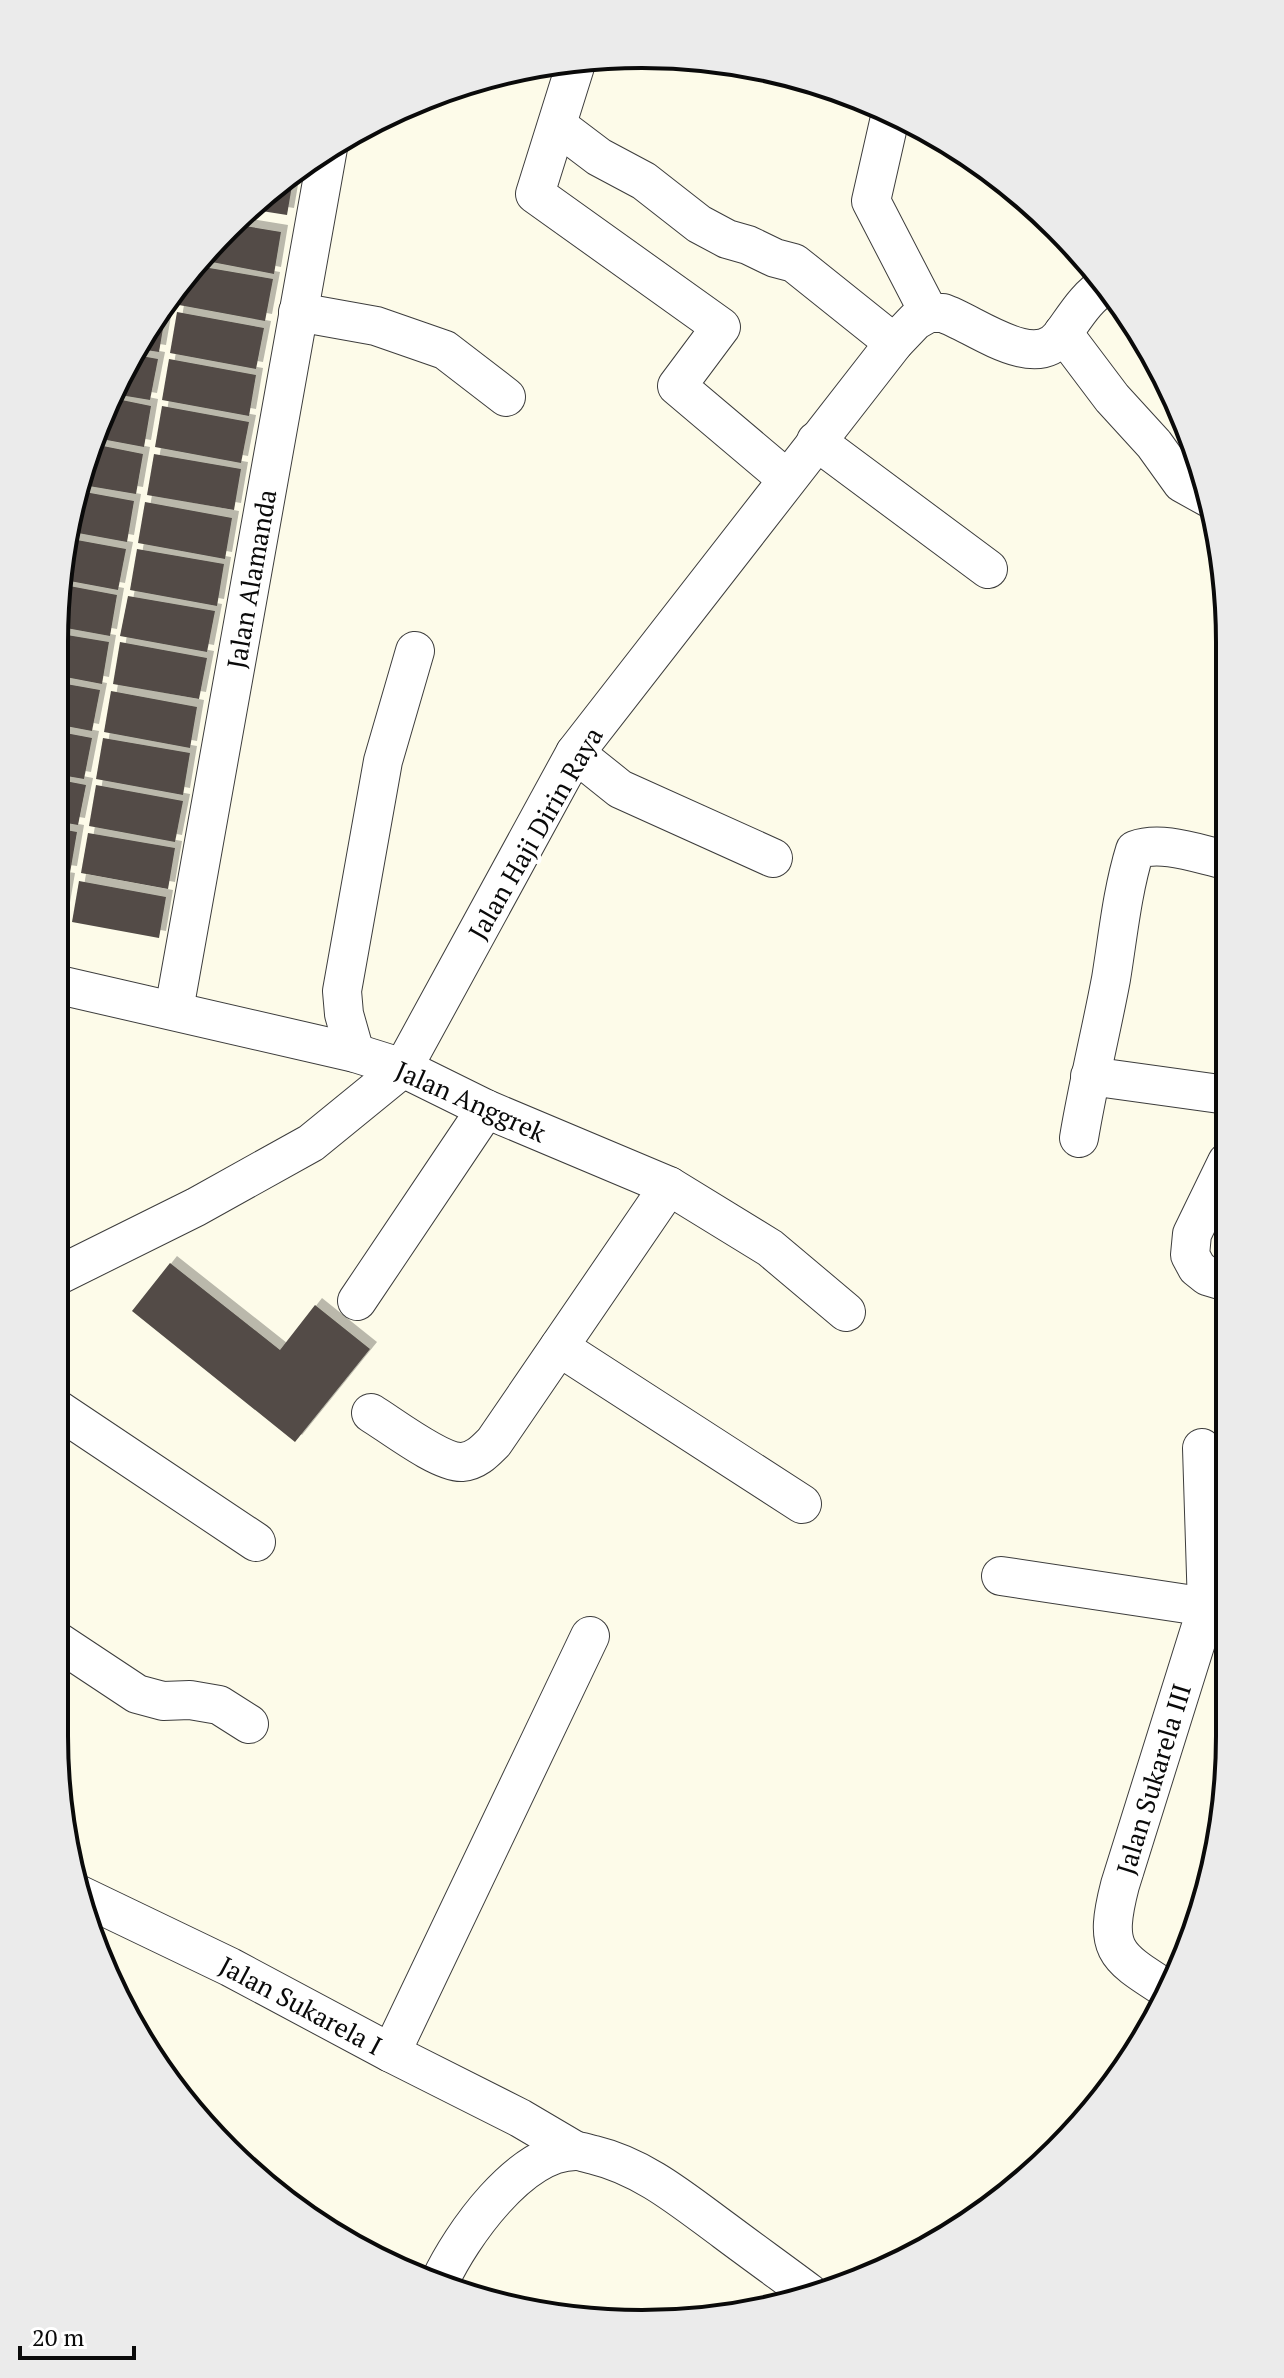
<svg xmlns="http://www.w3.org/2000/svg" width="1284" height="2378" viewBox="0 0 1284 2378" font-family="'PT Serif',serif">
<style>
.building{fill:#524c47;filter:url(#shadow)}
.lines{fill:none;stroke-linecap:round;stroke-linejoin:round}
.minor-casing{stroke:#3d3d3d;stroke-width:40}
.minor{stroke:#fff;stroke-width:38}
.labels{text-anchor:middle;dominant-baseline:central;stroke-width:8;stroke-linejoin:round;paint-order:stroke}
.street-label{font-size:26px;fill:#0a0a0a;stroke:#fff}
.rim{fill:none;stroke:#0a0a0a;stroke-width:4}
</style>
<defs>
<filter id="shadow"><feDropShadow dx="7" dy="-7" stdDeviation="0" flood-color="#0004"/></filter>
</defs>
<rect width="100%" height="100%" fill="#fdfbe9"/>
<g class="building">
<path d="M288,173l6,1 -7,41 -38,-6z"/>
<path d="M233,224l48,8 -7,42 -78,-15z"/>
<path d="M192,265l81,14 -8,42 -86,-16 5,-29z"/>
<path d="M160,310l6,1 -7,41 -26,-4z"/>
<path d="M177,312l87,16 -8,41 -86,-16z"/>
<path d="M130,354l28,5 -8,41 -36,-6z"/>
<path d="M169,359l87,16 -7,41 -87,-16z"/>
<path d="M112,398l39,8 -7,41 -48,-9z"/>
<path d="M162,406l87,16 -8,41 -86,-16z"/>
<path d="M93,444l50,10 -7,40 -59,-10z"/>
<path d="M154,454l87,15 -7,41 -87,-15z"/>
<path d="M74,490l60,11 -7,41 -60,-11z"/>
<path d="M145,502l87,16 -7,41 -87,-16z"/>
<path d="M66,538l60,11 -8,41 -59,-11z"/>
<path d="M137,549l87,15 -7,42 -87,-16z"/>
<path d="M59,584l58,11 -7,41 -55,-10v-22z"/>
<path d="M128,596l87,15 -8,41 -87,-16z"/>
<path d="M55,633l54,9 -7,42 -47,-9z"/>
<path d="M120,642l87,16 -8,41 -86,-15z"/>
<path d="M55,682l45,8 -8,41 -37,-7z"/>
<path d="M111,691l86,16 -7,41 -86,-16z"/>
<path d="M55,731l37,7 -8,41 -29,-5z"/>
<path d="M103,738l87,15 -7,42 -87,-16z"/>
<path d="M55,779l31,6 -8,40 -23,-4z"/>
<path d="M96,785l87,16 -8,41 -86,-16z"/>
<path d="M55,828l22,4 -7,41 -15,-2z"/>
<path d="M88,833l87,15 -7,41 -87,-16z"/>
<path d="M55,878l13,2 -7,41 -6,-1z"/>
<path d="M79,881l87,16 -7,41 -87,-16z"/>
<path d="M170,1263l110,87 35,-45 55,44 -75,93 -163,-131z"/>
</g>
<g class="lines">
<g class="minor-casing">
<g id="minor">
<path d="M577,60l-42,134 186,133 -44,59 110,93"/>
<path d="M891,113l-20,88 58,112"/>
<path d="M558,126l41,31 45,24 55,43 28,15 21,6 27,13 19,5 100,80"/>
<path d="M298,312l78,14 69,24 61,47"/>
<path d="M1063,333l49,65 42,46 28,39 27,15"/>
<path d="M816,441l172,128"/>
<path d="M575,753l45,36 153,69"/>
<path d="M55,984l300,69 48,15 83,41 183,77 101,62 76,64"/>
<path d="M174,1010l154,-862"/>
<path d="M355,1053l-11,-39 -2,-23 41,-230 32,-110"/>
<path d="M1090,1076l137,19"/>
<path d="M1079,1138c9,-54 22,-106 32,-159 7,-43 11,-87 24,-129 27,-10 63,4 91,10"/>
<path d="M1227,1162l-35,72 -2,21 7,13 10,8 20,6"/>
<path d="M55,1277l141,-70 115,-64 92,-75 172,-315 319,-410 21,-22 14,-8h14c32,11 91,59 118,23 14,-19 25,-39 45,-51"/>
<path d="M357,1301l129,-192"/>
<path d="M559,1347l243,157"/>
<path d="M54,1407l202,135"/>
<path d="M371,1413c21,13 69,50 91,49 14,-1 23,-11 32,-20l175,-256"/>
<path d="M1001,1576l206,31"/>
<path d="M54,1639l83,55 26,7 27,-1 29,5 30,19"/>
<path d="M80,1895l150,72 161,86 129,65 56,33"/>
<path d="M1168,1990c-53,-34 -65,-39 -48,-105l87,-278 -5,-159"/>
<path d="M391,2053l199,-417"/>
<path d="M440,2281c21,-45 80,-130 136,-130 5,0 12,3 18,4 50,12 90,46 131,76 28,21 56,41 84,62"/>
</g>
</g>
<use href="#minor" class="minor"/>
</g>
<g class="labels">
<g class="street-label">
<text transform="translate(251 579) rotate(-80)">Jalan Alamanda</text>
<text transform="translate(535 833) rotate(-60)">Jalan Haji Dirin Raya</text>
<text transform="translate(471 1101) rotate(24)">Jalan Anggrek</text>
<text transform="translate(1153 1779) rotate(-73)">Jalan Sukarela III</text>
<text transform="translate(301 2005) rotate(28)">Jalan Sukarela I</text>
</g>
</g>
<path d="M0 0H1284V2378H0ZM642 68H642A574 574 0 0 1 1216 642V1736A574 574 0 0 1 642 2310H642A574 574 0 0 1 68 1736V642A574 574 0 0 1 642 68Z" fill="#ebebeb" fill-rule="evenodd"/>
<path class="rim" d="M642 68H642A574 574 0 0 1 1216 642V1736A574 574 0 0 1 642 2310H642A574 574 0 0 1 68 1736V642A574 574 0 0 1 642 68Z"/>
<path d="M20 2346v12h114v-12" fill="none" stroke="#0a0a0a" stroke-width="4"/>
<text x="32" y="2346" font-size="24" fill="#0a0a0a" stroke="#ffffff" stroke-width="6" paint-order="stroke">20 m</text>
</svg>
